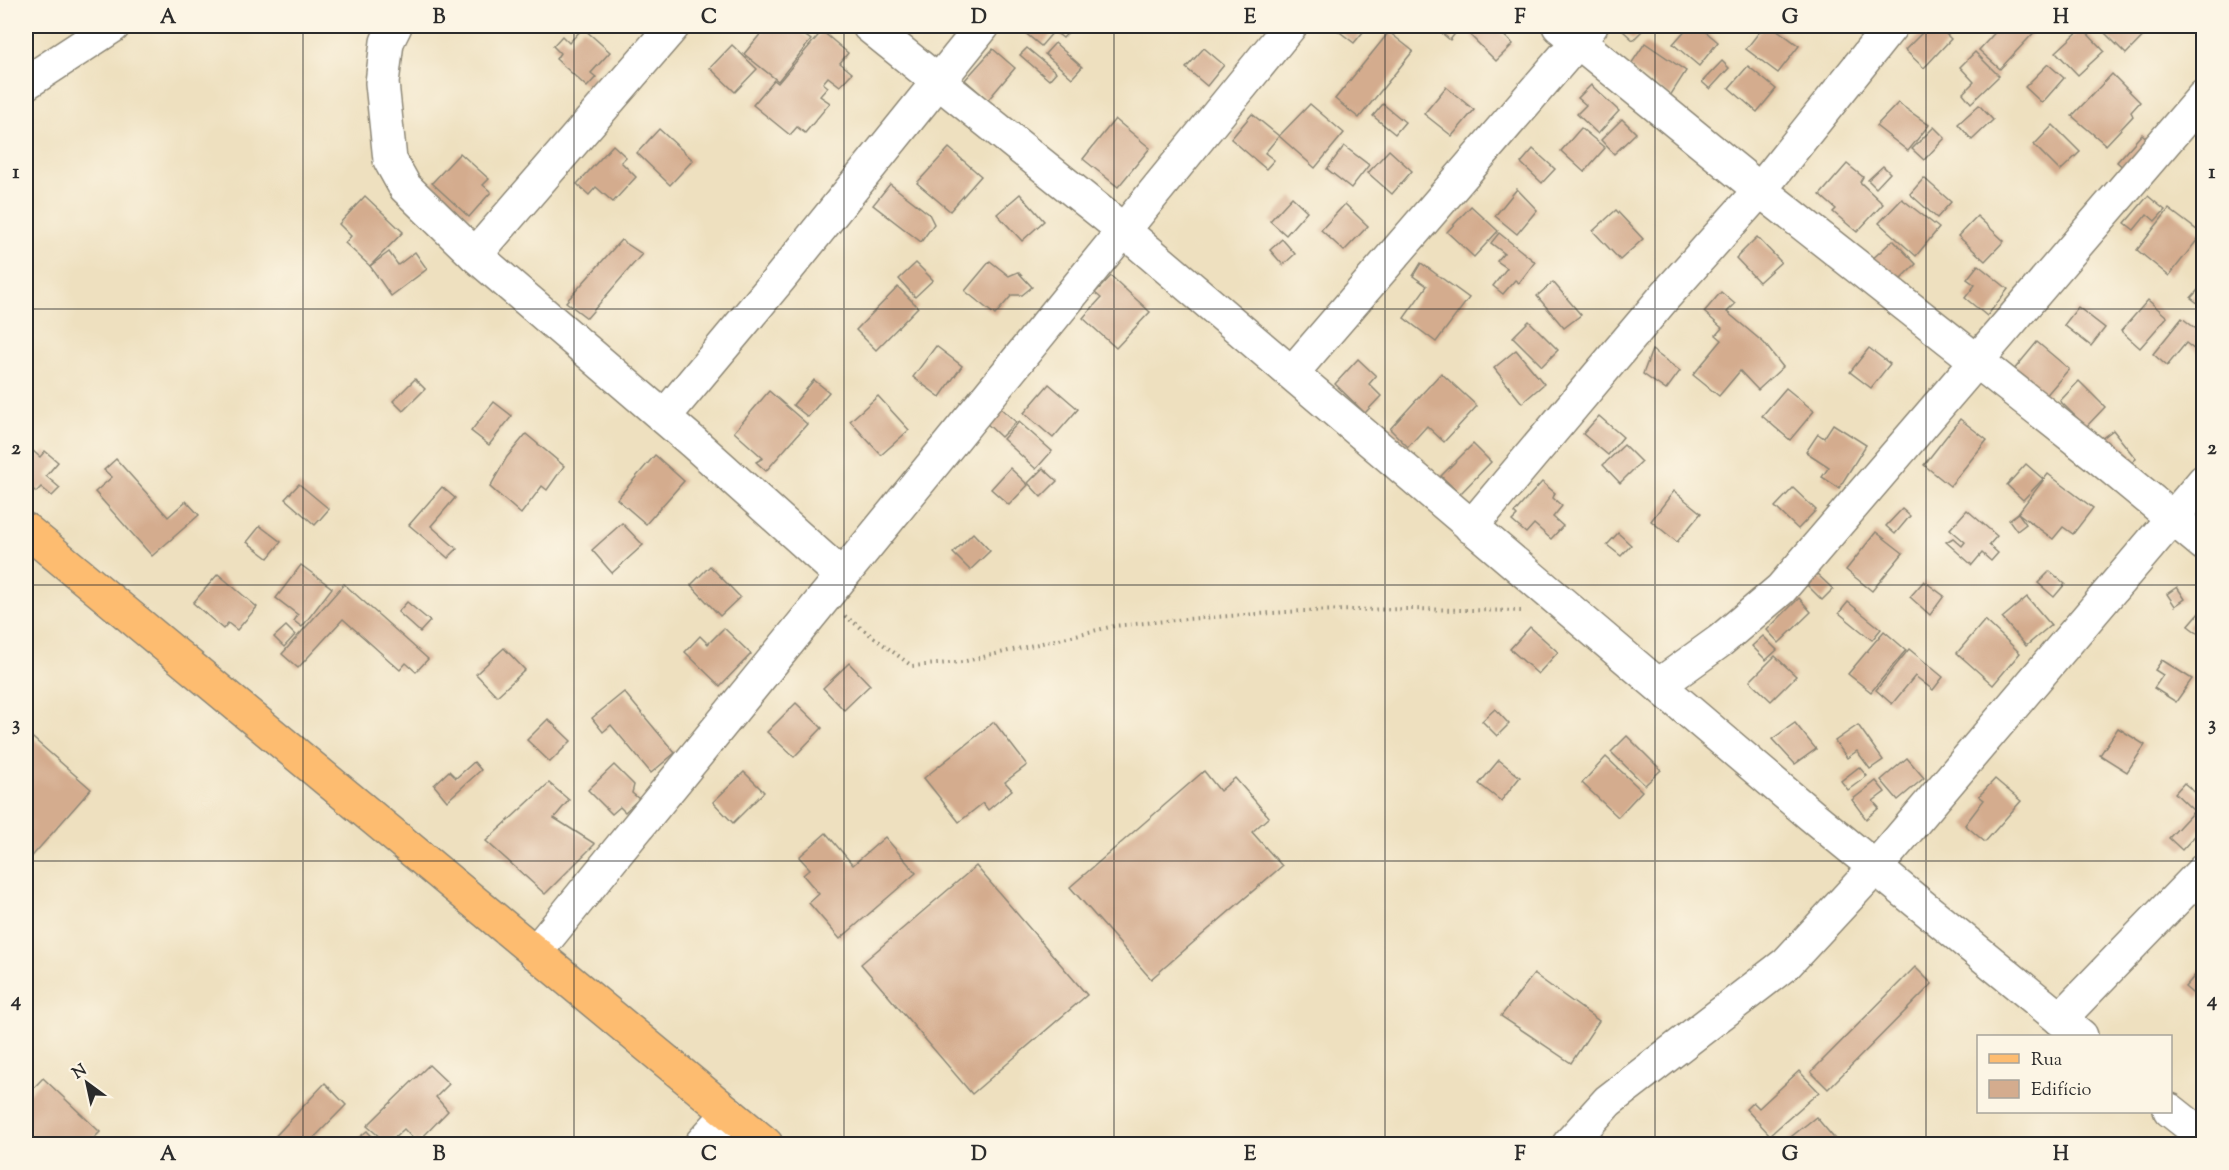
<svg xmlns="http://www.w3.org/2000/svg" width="2229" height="1170" font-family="'Sorts Mill Goudy',serif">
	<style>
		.building { fill: #d4ac8e }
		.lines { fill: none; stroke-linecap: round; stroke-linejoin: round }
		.minor-casing { stroke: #8c8675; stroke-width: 36 }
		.major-casing { stroke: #8c8675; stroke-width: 36 }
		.path { stroke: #8c8675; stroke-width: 4; stroke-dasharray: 1.5 4.5; stroke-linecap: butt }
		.minor { stroke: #fff; stroke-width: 33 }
		.major { stroke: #fdbc70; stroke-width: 33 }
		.grid { fill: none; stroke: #2b2b2b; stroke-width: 1.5; stroke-opacity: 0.55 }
		.neatline { fill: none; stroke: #2b2b2b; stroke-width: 2 }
		.grid-label { font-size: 20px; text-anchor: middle; font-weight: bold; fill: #2b2b2b }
	</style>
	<rect width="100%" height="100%" fill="#fcf5e5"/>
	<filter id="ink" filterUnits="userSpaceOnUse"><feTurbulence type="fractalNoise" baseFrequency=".0167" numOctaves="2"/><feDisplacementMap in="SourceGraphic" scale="12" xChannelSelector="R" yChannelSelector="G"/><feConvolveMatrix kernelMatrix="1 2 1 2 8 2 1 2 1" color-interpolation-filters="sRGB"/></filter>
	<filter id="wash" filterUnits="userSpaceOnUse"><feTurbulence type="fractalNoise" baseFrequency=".008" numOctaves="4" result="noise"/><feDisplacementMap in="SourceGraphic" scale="24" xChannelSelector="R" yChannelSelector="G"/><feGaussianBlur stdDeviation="1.35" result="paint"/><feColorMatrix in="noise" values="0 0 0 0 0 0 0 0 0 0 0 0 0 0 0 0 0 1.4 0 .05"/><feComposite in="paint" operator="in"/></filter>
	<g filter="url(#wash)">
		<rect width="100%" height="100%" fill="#eee0bf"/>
		<g id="blocks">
			<g class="building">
				<polygon points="767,26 792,26 811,40 778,81 744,54"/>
				<polygon points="1017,26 1074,26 1063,38 1054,31 1041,46"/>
				<polygon points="1332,26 1368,26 1354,43"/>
				<polygon points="1441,26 1472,26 1467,31 1461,26 1450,40 1438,30"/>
				<polygon points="1482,26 1494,26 1513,44 1496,61 1471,36"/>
				<polygon points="1628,26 1647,26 1633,40 1623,31"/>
				<polygon points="1689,26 1699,26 1718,42 1699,66 1673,44"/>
				<polygon points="1764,26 1772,26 1799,46 1778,73 1746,49"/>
				<polygon points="1929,26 1938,26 1951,39 1924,68 1905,50"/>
				<polygon points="2001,26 2040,26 2000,69 1979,50"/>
				<polygon points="2098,26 2153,26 2126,54"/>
				<polygon points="583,28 610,52 591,73 596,77 587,87 556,59 560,53 553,46 562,36 569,43"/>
				<polygon points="2082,28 2104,51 2078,75 2056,52"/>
				<polygon points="822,31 848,53 840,63 852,73 840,86 828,77 823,83 828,87 820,96 830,103 805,133 797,127 790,135 753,105 774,80 778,83"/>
				<polygon points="1389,32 1413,51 1359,118 1335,99"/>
				<polygon points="1055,43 1082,67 1072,78 1045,54"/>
				<polygon points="1645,43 1686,71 1670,96 1629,67"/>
				<polygon points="732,45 757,69 735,92 710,68"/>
				<polygon points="1027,48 1056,72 1049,80 1020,55"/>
				<polygon points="1204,48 1224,65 1207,86 1186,68"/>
				<polygon points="993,49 1015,68 988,100 965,80"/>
				<polygon points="1975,52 1999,76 1971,103 1963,93 1974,82 1960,67"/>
				<polygon points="1722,61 1729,68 1710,89 1702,82"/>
				<polygon points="2048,64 2064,78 2042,103 2025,87"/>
				<polygon points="1748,66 1776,89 1757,112 1729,88"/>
				<polygon points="2112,74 2140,102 2131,112 2133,116 2106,145 2072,116"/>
				<polygon points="1591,85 1619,111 1598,134 1577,114 1586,105 1578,98"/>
				<polygon points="1446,87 1474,110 1452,136 1424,114"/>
				<polygon points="1898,103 1929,125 1908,151 1876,126"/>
				<polygon points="1310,104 1344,133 1315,168 1279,136 1265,153 1274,160 1266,169 1231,139 1252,114 1279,136"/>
				<polygon points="1383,104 1405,122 1395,134 1373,116"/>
				<polygon points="1979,105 1993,120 1972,140 1958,124"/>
				<polygon points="1115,119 1150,148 1118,187 1083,159"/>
				<polygon points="1622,119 1636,133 1614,154 1601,140"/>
				<polygon points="2053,125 2080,152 2060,171 2034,145"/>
				<polygon points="1934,127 1945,138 1924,160 1912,149"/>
				<polygon points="1581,128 1605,148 1584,172 1561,151"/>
				<polygon points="659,129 693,160 670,185 637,153"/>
				<polygon points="2142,134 2151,142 2126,170 2117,162"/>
				<polygon points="613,145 626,157 621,162 636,177 613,202 596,187 589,195 577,184"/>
				<polygon points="1344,146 1369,165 1351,188 1327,169"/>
				<polygon points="949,148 981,176 950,211 917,183"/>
				<polygon points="1533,149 1555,169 1542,183 1521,163"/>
				<polygon points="1389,150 1412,171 1392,194 1368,173"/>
				<polygon points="460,153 489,179 483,185 491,192 469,217 432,183"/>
				<polygon points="1847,164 1863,177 1860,182 1883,204 1857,232 1833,212 1836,209 1820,195"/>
				<polygon points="1883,166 1890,173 1876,188 1868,180"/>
				<polygon points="1924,178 1951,202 1937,218 1910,194"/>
				<polygon points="890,184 929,214 934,224 921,242 873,205"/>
				<polygon points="1517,189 1537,210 1517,234 1495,216"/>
				<polygon points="1020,194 1044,221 1022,241 997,214"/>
				<polygon points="365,196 403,232 370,266 345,243 351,236 339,224"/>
				<polygon points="2148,196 2165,210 2155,221 2147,214 2134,230 2125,223"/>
				<polygon points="1292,197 1307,211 1286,235 1270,221"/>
				<polygon points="1902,199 1939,228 1916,256 1879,223"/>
				<polygon points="1345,204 1368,226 1344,251 1321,230"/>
				<polygon points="1471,206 1498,231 1474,257 1447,232"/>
				<polygon points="2169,209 2202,234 2169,276 2137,250"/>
				<polygon points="1616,210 1643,239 1620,260 1593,231"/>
				<polygon points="1977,216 2004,241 1985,261 1958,236"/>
				<polygon points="1499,233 1535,262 1519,283 1515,280 1503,294 1493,286 1507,268 1497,261 1504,253 1491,243"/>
				<polygon points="1757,237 1781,262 1759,282 1736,258"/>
				<polygon points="1282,239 1295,254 1283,265 1270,250"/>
				<polygon points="621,240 642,254 587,318 566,302"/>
				<polygon points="1893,240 1916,264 1892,288 1868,263"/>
				<polygon points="389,252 398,265 415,252 427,269 391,296 370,266"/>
				<polygon points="990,261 1009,276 1018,272 1032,287 1022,295 1012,295 995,315 965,291"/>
				<polygon points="916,263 933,280 915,297 899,279"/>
				<polygon points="1421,263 1469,298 1436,342 1404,318 1427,286 1413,276"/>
				<polygon points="1978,265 2008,289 1987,316 1965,298 1975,285 1967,279"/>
				<polygon points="1111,276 1150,312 1116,348 1083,318 1101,298 1095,293"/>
				<polygon points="1553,282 1581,315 1564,328 1537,296"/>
				<polygon points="2204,283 2204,308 2191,298"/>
				<polygon points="898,287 918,307 876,350 856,330"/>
				<polygon points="1721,292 1735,304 1727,312 1764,343 1783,367 1758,390 1740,371 1719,396 1693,375 1722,340 1716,335 1722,328 1704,312"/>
				<polygon points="2148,300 2167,317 2140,348 2121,331"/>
				<polygon points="2078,307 2105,328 2091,346 2064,325"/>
				<polygon points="2182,318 2204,335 2204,357 2186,343 2167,366 2153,354"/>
				<polygon points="1529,321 1558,350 1542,366 1513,337"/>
				<polygon points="2037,342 2069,369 2044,398 2013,371"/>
				<polygon points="936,346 962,366 940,397 913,377"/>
				<polygon points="1869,348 1890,364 1871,388 1850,372"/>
				<polygon points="1516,350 1544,384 1522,403 1494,368"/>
				<polygon points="1652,350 1680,371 1666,390 1643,374"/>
				<polygon points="1358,359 1376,376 1369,384 1381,396 1365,413 1335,384"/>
				<polygon points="1441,373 1477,406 1444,442 1427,426 1408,447 1390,429"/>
				<polygon points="415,379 425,389 403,411 393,401"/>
				<polygon points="814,380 829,392 808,417 793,405"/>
				<polygon points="2079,381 2105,407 2086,427 2060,401"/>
				<polygon points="1049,384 1078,409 1053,438 1024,413"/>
				<polygon points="1786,388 1814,411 1790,440 1762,416"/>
				<polygon points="769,391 807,424 766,471 756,462 763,458 734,432"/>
				<polygon points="878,396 909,430 881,455 850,421"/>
				<polygon points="494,402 512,416 489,445 471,431"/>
				<polygon points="997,405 1016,422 1001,437 983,420"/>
				<polygon points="1599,416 1623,437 1608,455 1583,434"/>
				<polygon points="1960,419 1987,440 1950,486 1924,465"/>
				<polygon points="1019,422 1052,451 1036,469 1003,439"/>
				<polygon points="1833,424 1866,445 1839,488 1822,477 1829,467 1806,452 1818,434 1824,438"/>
				<polygon points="2113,430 2136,459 2123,470 2100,440"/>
				<polygon points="526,434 564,466 547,490 542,486 521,514 490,487 507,457"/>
				<polygon points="1473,444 1491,462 1460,494 1441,476"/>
				<polygon points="26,445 40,457 45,451 58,462 46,476 60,488 52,496 41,487 36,492 26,483"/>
				<polygon points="1624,445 1641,462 1620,483 1603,465"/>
				<polygon points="655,455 684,481 646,524 617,499"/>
				<polygon points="116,459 168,517 186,501 199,515 152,556 95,492 112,477 104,470"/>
				<polygon points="2026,464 2043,479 2023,500 2007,485"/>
				<polygon points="1010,468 1028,485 1009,505 991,489"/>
				<polygon points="1043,468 1057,481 1041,497 1028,483"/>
				<polygon points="2048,474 2093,508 2073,534 2063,527 2053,539 2018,513 2026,524 2017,531 2009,520 2018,513"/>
				<polygon points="1542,482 1555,493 1553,498 1562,506 1553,517 1563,526 1551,539 1534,524 1526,533 1512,521 1517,516 1514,513"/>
				<polygon points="299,484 329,509 315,525 285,499"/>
				<polygon points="442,487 455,498 431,526 457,549 448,558 409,525"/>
				<polygon points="1793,488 1816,510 1798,529 1775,507"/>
				<polygon points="1674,491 1701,513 1677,542 1651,521"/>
				<polygon points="1902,509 1910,516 1895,534 1886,526"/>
				<polygon points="1967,510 1997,536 1989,545 1998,553 1991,561 1982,553 1972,565 1946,542 1953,538 1962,546 1965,542 1950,529"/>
				<polygon points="622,523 643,545 612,573 592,550"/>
				<polygon points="260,526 281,542 268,558 247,542"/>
				<polygon points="1876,532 1903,553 1872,591 1846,570"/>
				<polygon points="973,533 990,551 970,570 953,553"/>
				<polygon points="1618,533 1631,545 1621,556 1607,545"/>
				<polygon points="301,565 332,588 302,627 294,621 298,615 276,598"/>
				<polygon points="710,566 740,597 720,616 691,585"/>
				<polygon points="2050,571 2065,584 2054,597 2038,583"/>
				<polygon points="218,574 257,607 237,630 228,623 223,629 193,603"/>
				<polygon points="1817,574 1833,589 1822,600 1807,585"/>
				<polygon points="1924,581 1944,596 1930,615 1910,597"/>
				<polygon points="344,584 428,659 416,672 406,663 400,670 343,619 298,668 282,654"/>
				<polygon points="2177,587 2185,599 2175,606 2167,594"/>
				<polygon points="2027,597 2051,625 2026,646 2002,618"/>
				<polygon points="1799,598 1811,612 1779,643 1767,630"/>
				<polygon points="407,602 430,621 420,632 398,612"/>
				<polygon points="1848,602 1881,629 1872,640 1839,613"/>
				<polygon points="2199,613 2204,617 2204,638 2188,626"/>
				<polygon points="1985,620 2020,653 1993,685 1957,653"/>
				<polygon points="286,626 295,635 284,647 274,637"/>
				<polygon points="1530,627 1558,652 1538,674 1510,649"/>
				<polygon points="724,628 751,654 720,686 685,652 700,636 708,644"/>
				<polygon points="1884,631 1906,650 1871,692 1848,674"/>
				<polygon points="1763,636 1777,650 1766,660 1752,646"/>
				<polygon points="504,648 525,670 497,696 476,674"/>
				<polygon points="1909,649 1943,677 1933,690 1915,676 1892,704 1876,690"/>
				<polygon points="1775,656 1796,676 1771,701 1750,681"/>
				<polygon points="2162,660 2192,679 2176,702 2154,688 2163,675 2155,670"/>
				<polygon points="849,663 870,685 844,710 823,688"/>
				<polygon points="624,692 675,753 651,773 611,725 603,732 592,718"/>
				<polygon points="796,703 822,728 794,757 767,732"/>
				<polygon points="1495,709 1509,724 1497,736 1482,721"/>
				<polygon points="548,719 571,741 550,762 527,740"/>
				<polygon points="994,722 1027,765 1005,782 1012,790 988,810 983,803 959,822 924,778"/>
				<polygon points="1795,723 1816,749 1795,764 1772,739"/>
				<polygon points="1858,725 1883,760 1870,769 1857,751 1847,758 1835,741"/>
				<polygon points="2118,728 2145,745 2127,772 2100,755"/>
				<polygon points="26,732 91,789 27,862 26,861"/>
				<polygon points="1627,736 1661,770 1645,785 1611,752"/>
				<polygon points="1606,757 1642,791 1618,817 1582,783"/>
				<polygon points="1907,758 1924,778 1898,800 1881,780"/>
				<polygon points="1499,760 1520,777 1501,801 1479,784"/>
				<polygon points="474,762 481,770 447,801 434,785 449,771 456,778"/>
				<polygon points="614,765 634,785 632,793 639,799 625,812 620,807 612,814 588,790"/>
				<polygon points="1859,767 1867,776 1848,790 1841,781"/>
				<polygon points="1204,771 1220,791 1235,778 1269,817 1252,832 1282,866 1151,979 1070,887"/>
				<polygon points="744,772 764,792 733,823 713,802"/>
				<polygon points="1995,779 2021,801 1985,842 1965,825 1984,800 1979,796"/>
				<polygon points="1876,781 1885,792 1873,801 1879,808 1866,819 1852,800"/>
				<polygon points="549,783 569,800 554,818 595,844 545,894 486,841"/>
				<polygon points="2184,783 2204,800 2204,826 2182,850 2169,838 2194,811 2175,793"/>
				<polygon points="826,833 853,865 885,837 916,873 840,939 809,903 819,894 803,875 810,869 799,857"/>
				<polygon points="976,866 1087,995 972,1094 861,964"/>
				<polygon points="2204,965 2204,991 2198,998 2185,987"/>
				<polygon points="1915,967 1932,984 1828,1089 1811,1072"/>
				<polygon points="1534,974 1599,1021 1571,1063 1501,1016"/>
				<polygon points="429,1065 449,1084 436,1097 448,1111 417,1143 404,1129 388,1144 367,1126"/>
				<polygon points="1799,1071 1819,1092 1770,1135 1746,1109 1753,1102 1759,1108"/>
				<polygon points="43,1078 100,1132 88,1144 26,1144 26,1136 30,1131 26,1126 26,1096"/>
				<polygon points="325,1083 346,1105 308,1144 275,1144 271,1141"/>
				<polygon points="1816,1117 1839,1144 1782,1144"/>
				<polygon points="367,1131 379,1144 362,1144 357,1139"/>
			</g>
		</g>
	</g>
	<g filter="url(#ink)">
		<use href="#blocks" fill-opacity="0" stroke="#8c8675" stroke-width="1.5"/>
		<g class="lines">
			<defs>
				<g id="minor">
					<polyline points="395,26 387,42 382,83 390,160 405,187 475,255 694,443 842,576"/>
					<polyline points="869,26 1123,230 1811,815 2081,1036"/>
					<polyline points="1559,26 1760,190 2095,454 2204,544"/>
					<polyline points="26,83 113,26"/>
					<polyline points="475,255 673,26"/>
					<polyline points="1292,373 1591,26"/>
					<polyline points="664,417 780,278 983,26"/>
					<polyline points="1471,527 1666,295 1760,190 1891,26"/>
					<polyline points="1659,685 1720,641 1781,589 2204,96"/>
					<polyline points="535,953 1290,26"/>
					<polyline points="2060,1019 2204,870"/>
					<polyline points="2170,1110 2204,1137"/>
					<polyline points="701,1144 729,1113"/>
					<polyline points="1569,1144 1608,1101 1787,963 1875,868 2204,481"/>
				</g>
				<polyline id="major" points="26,530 766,1144"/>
			</defs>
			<use href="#minor" class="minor-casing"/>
			<use href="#major" class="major-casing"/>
			<polyline class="path" points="845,616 912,666 962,662 1114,626 1186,619 1301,611 1409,609 1524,611"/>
			<use href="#minor" class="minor"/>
			<use href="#major" class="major"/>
		</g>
	</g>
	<path class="grid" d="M303,26v1118M574,26v1118M844,26v1118M1114,26v1118M1385,26v1118M1655,26v1118M1926,26v1118M26,309h2178M26,585h2178M26,861h2178"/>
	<rect width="2229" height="1170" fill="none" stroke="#fcf5e5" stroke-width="66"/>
	<rect x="1977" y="1035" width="195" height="78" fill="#fcf5e5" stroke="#a8a49b" stroke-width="1.5"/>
	<rect x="1989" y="1054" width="30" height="9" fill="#fdbc70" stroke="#a8a49b" stroke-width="1.5"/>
	<text x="2031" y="1065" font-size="18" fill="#2b2b2b">Rua</text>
	<rect x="1989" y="1080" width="30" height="18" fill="#d4ac8e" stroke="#a8a49b" stroke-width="1.5"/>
	<text x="2031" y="1095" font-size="18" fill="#2b2b2b">Edifício</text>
	<g transform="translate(87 1083) rotate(327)" stroke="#fcf5e5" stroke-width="4.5" paint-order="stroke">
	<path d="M0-4.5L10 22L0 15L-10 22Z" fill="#2b2b2b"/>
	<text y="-9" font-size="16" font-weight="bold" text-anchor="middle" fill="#2b2b2b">N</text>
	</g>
	<rect x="33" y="33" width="2163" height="1104" class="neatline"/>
	<g class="grid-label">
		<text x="168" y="23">A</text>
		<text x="439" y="23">B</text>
		<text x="709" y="23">C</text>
		<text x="979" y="23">D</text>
		<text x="1250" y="23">E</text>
		<text x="1520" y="23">F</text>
		<text x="1790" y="23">G</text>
		<text x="2061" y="23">H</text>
		<text x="16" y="178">1</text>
		<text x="2212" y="178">1</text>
		<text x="16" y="454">2</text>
		<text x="2212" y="454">2</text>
		<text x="16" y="730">3</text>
		<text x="2212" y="730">3</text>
		<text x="16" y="1006">4</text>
		<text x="2212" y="1006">4</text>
		<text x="168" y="1160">A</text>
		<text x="439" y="1160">B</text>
		<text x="709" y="1160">C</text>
		<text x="979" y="1160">D</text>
		<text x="1250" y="1160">E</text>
		<text x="1520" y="1160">F</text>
		<text x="1790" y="1160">G</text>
		<text x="2061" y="1160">H</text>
	</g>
</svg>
